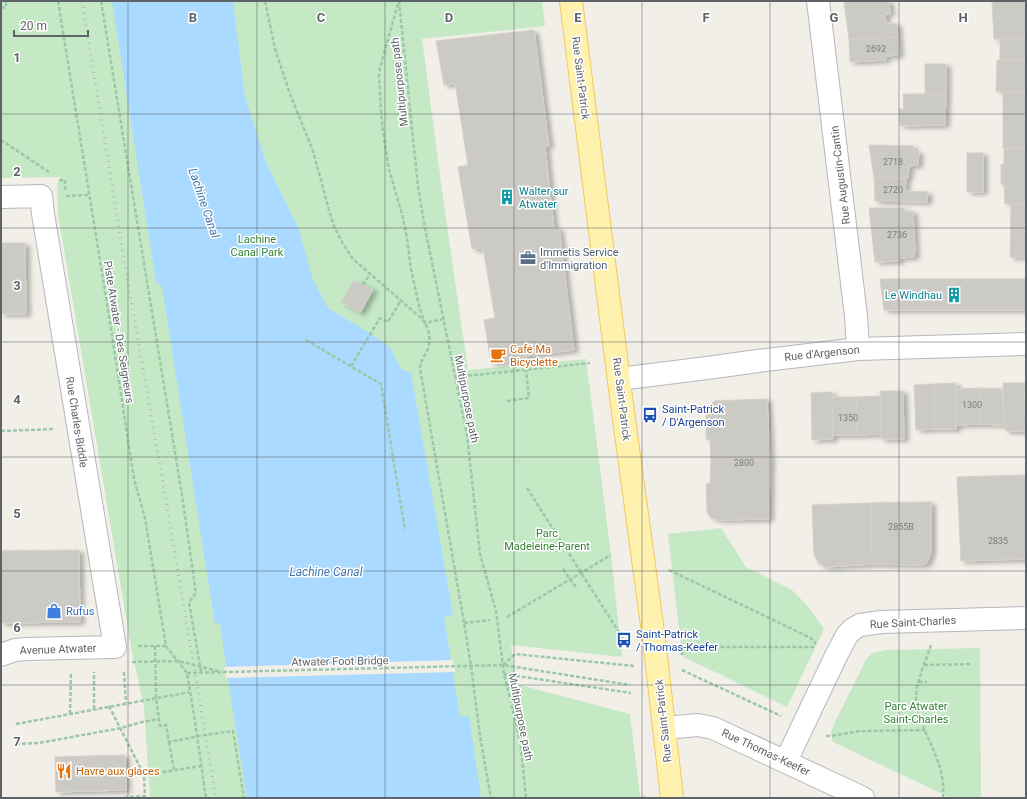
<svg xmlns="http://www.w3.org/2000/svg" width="1027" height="799" font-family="Roboto,sans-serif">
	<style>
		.green { fill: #c5e8c5 }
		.water { fill: #aadaff }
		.pier { fill: #f1efe8 }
		.building { fill: #cccac5; stroke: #d6d1c6; filter: url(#shadow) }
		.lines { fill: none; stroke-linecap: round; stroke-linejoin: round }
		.minor-casing { stroke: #b5b8bc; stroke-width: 24 }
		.major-casing { stroke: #f2c960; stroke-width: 24 }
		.path { stroke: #9cc7a9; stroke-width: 2.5; stroke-dasharray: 4 2; stroke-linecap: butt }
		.minor { stroke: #fff; stroke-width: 22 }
		.major { stroke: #fff2af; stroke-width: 22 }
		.rail { stroke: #b6b7b8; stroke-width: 3; stroke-dasharray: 1 5; stroke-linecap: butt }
		.grid { fill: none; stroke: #5f6368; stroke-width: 1; stroke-opacity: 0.55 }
		.labels { text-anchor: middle; stroke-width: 3; stroke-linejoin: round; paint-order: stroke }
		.number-label { font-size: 9px; fill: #7a7d7f }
		.street-label { font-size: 11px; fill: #5f6368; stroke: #fff }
		.culture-label { font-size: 11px; fill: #0d838f; stroke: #fff; text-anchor: start }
		.park-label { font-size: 11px; fill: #348238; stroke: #fff }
		.service-label { font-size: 11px; fill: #4e5e75; stroke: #fff; text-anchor: start }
		.food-label { font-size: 11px; fill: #c56008; stroke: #fff; text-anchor: start }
		.transit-label { font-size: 11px; fill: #164399; stroke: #fff; text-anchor: start }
		.shop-label { font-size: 11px; fill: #366cbe; stroke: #fff; text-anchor: start }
		.water-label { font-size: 12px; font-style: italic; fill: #4174aa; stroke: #fff }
		.grid-label { font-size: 13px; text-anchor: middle; font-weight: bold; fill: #5f6368; stroke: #fff; stroke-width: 3; stroke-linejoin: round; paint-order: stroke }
	</style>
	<defs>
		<filter id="shadow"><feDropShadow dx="4.5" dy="2.5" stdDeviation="2" flood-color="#0004"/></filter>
	</defs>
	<rect width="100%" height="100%" fill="#f1efe8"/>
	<g class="green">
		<polygon points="1,1 542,1 545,26 422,39 444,205 468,370 586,359 611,555 622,657 511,645 516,684 630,714 640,796 646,795 647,798 150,798 144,707 131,647 58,214 57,184 61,177 1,178"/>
		<polygon points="721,528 746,567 792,590 806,604 824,629 787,707 684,657 682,653 668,534"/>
		<path d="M980,648l1,150h-30l-118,-56c-3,-7 -2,-11 1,-18l32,-64c6,-8 10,-8 20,-10z"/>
	</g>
	<polygon class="water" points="112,1 233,1 245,97 266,162 299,230 313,280 328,308 371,334 390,347 401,369 411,373 453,615 444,617 460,717 469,716 481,798 247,798 228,680 220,623 215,624 162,287 156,282"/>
	<polygon class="pier" points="453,660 455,672 226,678 224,667"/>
	<g class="building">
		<polygon points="844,1 889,1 890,14 885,14 886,23 897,24 898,37 849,40"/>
		<polygon points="992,1 1026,1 1026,39 994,39"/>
		<polygon points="534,30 549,146 545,146 554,229 559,228 574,350 526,356 527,360 491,363 484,320 495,318 483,248 472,249 458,167 468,165 455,83 444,85 436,41"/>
		<polygon points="898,37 899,55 886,56 886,60 850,62 849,40"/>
		<rect x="1000" y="39" width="26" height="21"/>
		<polygon points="997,60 1026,60 1026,92 996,91"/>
		<rect x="925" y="64" width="21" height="30"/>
		<rect x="1003" y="92" width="23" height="56"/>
		<polygon points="903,94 946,94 945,125 900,126 899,109 904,109"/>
		<polygon points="869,145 913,146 913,151 919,152 918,165 909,166 908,178 874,177"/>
		<polygon points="1026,148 1026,204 1005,204 1004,185 1001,184 1001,164 1004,164 1004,149"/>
		<rect x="967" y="153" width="16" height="39"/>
		<polygon points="874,177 906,179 905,191 928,192 927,202 875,201"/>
		<polygon points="1026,204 1026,257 1010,257 1011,205"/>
		<polygon points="869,208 904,208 904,212 913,211 915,252 914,257 900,258 899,261 875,262"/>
		<polygon points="1,243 25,243 26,314 1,314"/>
		<polygon points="880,279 1026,279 1026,310 884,310"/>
		<polygon points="354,280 373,290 360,313 341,302"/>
		<polygon points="956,383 956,429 934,429 934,384"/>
		<polygon points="1003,383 1024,383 1026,431 1006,431 1004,425"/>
		<polygon points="1024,383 1026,383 1026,431"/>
		<polygon points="934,384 934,429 916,430 914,385"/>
		<polygon points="980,388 980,424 956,425 956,389"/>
		<polygon points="980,388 1002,389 1004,425 980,424"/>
		<polygon points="880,391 903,391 904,439 881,439"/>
		<polygon points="832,392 833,439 812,440 811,393"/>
		<polygon points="880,396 881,434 857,435 856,397"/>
		<polygon points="832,397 856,397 857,435 833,435"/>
		<polygon points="767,399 770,461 711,462 710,440 706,439 706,412 708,408 714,401"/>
		<polygon points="770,461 769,519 720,520 711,518 707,512 706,484 710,483 711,462"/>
		<polygon points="1026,475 1026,559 961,561 957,477"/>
		<polygon points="931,502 931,552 927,563 921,565 872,564 871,503"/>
		<polygon points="871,503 872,564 827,567 819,564 814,555 812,505"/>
		<polygon points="79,550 80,622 1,623 1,551"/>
		<polygon points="125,755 126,790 56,792 55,757"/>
	</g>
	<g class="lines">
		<defs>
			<g id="minor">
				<polyline points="818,1 856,316 858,349"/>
				<polyline points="1,197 41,196 43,214 115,647 26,649 15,650 1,655"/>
				<polyline points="619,379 707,368 758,361 858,349 1026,344"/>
				<polyline points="664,728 698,725 713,728 863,798"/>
				<polyline points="786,761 836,656 847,635 853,629 860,625 881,622 1026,618"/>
			</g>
			<polyline id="major" points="571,1 621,397 655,647 672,798"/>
		</defs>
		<use href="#minor" class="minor-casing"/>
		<use href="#major" class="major-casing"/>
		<g class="path">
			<polyline points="58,1 109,316 134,479 145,518 166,646 187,673 194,715 206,798"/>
			<polyline points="101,1 182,495 196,593 189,602 201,672"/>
			<path d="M265,1l10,48 15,45 23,57 16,59 5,16 9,18 10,15 68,59c9,10 11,24 5,35 -3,5 -5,8 -6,15l44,255 7,43 9,70 11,62"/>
			<polyline points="399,1 418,187 425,228 467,435 480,554 496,611 504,674 516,723 521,748 526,798"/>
			<polyline points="398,4 380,68 379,76 381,112 383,132 389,169 403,218 407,238 411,269 419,306 425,323 444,319"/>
			<polyline points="1,8 6,7 6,1"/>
			<polyline points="1,140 49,172"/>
			<polyline points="59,180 65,180 65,191"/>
			<polyline points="66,196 90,195"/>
			<polyline points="363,285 370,274"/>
			<polyline points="306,340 381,384 405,530"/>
			<polyline points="351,366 380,318 388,322 401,300"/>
			<polyline points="456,377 590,363"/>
			<polyline points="507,401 529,398 526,370"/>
			<polyline points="1,431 55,429"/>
			<polyline points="527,488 624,640"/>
			<polyline points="563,569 577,589"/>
			<polyline points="669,570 811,638 816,644"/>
			<polyline points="507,617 611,555"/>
			<polyline points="464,623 490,620"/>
			<path d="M931,645c-5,16 -15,36 -15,53 0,11 5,22 9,33 10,23 20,40 18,67"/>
			<polyline points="138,646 166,646"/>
			<polyline points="155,646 156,698 160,726 166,725 169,742 205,735 233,731 244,798"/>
			<polyline points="681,655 685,650 705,647 814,647"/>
			<polyline points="132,662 178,661 218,671"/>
			<polyline points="503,665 515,654 634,666"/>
			<polyline points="924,665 972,664"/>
			<polyline points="682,670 781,716"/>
			<polyline points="124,672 126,703"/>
			<polyline points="187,673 503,665 630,685"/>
			<polyline points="504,674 631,693"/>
			<polyline points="919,682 927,682"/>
			<polyline points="109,706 144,775 201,766"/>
			<polyline points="94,709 94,672"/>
			<polyline points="70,714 71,672"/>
			<polyline points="16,724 190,692"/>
			<polyline points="826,736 830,736 860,731 925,730"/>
			<polyline points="169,742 174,770"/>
			<polyline points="16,744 39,743 121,728 142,722 159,719"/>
			<polyline points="118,798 145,796 144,775"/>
		</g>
		<use href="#minor" class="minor"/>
		<use href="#major" class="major"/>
		<polyline class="rail" points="82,1 126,271 168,512 216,798"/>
	</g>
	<path class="grid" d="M128,1v797M257,1v797M385,1v797M514,1v797M642,1v797M770,1v797M899,1v797M1,114h1025M1,228h1025M1,342h1025M1,457h1025M1,571h1025M1,685h1025"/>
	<defs>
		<symbol id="building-bare" viewBox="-9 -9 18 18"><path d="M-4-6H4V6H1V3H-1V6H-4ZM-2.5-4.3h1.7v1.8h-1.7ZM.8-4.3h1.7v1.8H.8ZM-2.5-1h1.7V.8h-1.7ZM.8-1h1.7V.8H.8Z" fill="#0f9aa8" stroke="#fff" stroke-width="2.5" paint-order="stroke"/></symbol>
		<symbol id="office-bare" viewBox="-9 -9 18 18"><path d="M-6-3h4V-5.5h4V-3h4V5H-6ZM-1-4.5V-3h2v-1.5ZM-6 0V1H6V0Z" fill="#5c6f8a" stroke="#fff" stroke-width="2.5" paint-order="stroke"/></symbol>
		<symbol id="cafe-bare" viewBox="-9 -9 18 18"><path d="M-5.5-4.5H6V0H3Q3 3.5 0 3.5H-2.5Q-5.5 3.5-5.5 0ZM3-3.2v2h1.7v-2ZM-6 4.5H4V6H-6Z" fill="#e8710a" stroke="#fff" stroke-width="2.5" paint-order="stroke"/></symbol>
		<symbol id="bus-bare" viewBox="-9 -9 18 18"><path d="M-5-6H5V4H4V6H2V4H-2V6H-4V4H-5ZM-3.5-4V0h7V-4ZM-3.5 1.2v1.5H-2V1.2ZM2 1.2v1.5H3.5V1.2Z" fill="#1a4fb4" stroke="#fff" stroke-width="2.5" paint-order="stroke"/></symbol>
		<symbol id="shop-bare" viewBox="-9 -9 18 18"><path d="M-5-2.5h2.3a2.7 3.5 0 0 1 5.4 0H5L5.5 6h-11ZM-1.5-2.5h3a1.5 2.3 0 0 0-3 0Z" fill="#3f7fe0" stroke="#fff" stroke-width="2.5" paint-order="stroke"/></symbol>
		<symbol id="restaurant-bare" viewBox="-9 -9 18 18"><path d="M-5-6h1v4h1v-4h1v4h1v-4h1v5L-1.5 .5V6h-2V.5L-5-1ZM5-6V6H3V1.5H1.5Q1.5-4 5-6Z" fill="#e8710a" stroke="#fff" stroke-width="2.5" paint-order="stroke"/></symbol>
	</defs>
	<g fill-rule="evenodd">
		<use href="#building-bare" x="496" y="186" width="22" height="22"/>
		<use href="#office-bare" x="517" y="247" width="22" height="22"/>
		<use href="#building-bare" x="943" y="284" width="22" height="22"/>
		<use href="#cafe-bare" x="487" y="344" width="22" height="22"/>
		<use href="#bus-bare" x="639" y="404" width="22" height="22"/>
		<use href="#shop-bare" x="43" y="600" width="22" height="22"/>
		<use href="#bus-bare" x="613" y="629" width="22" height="22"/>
		<use href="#restaurant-bare" x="53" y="760" width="22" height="22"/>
	</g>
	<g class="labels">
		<g class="number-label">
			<text x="876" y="52">2692</text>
			<text x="893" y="165">2718</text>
			<text x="893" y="193">2720</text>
			<text x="897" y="238">2736</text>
			<text x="972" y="408">1300</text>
			<text x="848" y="421">1350</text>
			<text x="744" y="466">2800</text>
			<text x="901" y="530">2855B</text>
			<text x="998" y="544">2835</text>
		</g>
		<g class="street-label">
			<text transform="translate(581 78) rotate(83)" y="4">Rue Saint-Patrick</text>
			<text transform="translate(399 82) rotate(-96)" y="4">Multipurpose path</text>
			<text transform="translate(840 175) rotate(-97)" y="4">Rue Augustin-Cantin</text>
			<text transform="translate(119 332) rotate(81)" y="4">Piste Atwater - Des Seigneurs</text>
			<text transform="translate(822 353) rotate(-6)" y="4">Rue d'Argenson</text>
			<text transform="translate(467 399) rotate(79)" y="4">Multipurpose path</text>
			<text transform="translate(622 399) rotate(83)" y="4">Rue Saint-Patrick</text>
			<text transform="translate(77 422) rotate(81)" y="4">Rue Charles-Biddle</text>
			<text transform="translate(913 622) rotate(-3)" y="4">Rue Saint-Charles</text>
			<text transform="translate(58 649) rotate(-2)" y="4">Avenue Atwater</text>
			<text transform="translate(340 661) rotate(-1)" y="4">Atwater Foot Bridge</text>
			<text transform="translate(521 717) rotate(79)" y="4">Multipurpose path</text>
			<text transform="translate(663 721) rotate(-96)" y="4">Rue Saint-Patrick</text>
			<text transform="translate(766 752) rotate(25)" y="4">Rue Thomas-Keefer</text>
		</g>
		<g class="culture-label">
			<text x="519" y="195">Walter sur<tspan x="519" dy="13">Atwater</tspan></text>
			<text x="942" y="299" text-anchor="end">Le Windhau</text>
		</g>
		<g class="park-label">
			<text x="257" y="243">Lachine<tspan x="257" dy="13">Canal Park</tspan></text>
			<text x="547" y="537">Parc<tspan x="547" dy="13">Madeleine-Parent</tspan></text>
			<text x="916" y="710">Parc Atwater<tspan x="916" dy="13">Saint-Charles</tspan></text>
		</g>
		<g class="service-label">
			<text x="540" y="256">Immetis Service<tspan x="540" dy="13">d'Immigration</tspan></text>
		</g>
		<g class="food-label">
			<text x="510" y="353">Café Ma<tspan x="510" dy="13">Bicyclette</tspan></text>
			<text x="76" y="775">Havre aux glaces</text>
		</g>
		<g class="transit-label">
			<text x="662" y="413">Saint-Patrick<tspan x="662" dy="13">/ D'Argenson</tspan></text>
			<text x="636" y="638">Saint-Patrick<tspan x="636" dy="13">/ Thomas-Keefer</tspan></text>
		</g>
		<g class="shop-label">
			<text x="66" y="615">Rufus</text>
		</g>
		<g class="water-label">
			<text transform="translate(204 203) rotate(71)" y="4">Lachine Canal</text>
			<text x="326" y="576">Lachine Canal</text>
		</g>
	</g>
	<g class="grid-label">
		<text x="193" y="22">B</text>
		<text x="321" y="22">C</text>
		<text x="449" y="22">D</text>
		<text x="578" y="22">E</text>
		<text x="706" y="22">F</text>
		<text x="834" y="22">G</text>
		<text x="963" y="22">H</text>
		<text x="17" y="62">1</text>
		<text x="17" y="176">2</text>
		<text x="17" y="290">3</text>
		<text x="17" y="404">4</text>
		<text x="17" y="518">5</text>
		<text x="17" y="632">6</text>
		<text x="17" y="746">7</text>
	</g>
	<rect width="1027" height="799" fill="none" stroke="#5f6368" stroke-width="4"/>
	<path d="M14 30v6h74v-6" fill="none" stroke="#5f6368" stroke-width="2"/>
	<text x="20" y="30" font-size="12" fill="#5f6368" stroke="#ffffff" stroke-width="3" paint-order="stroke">20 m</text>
</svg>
